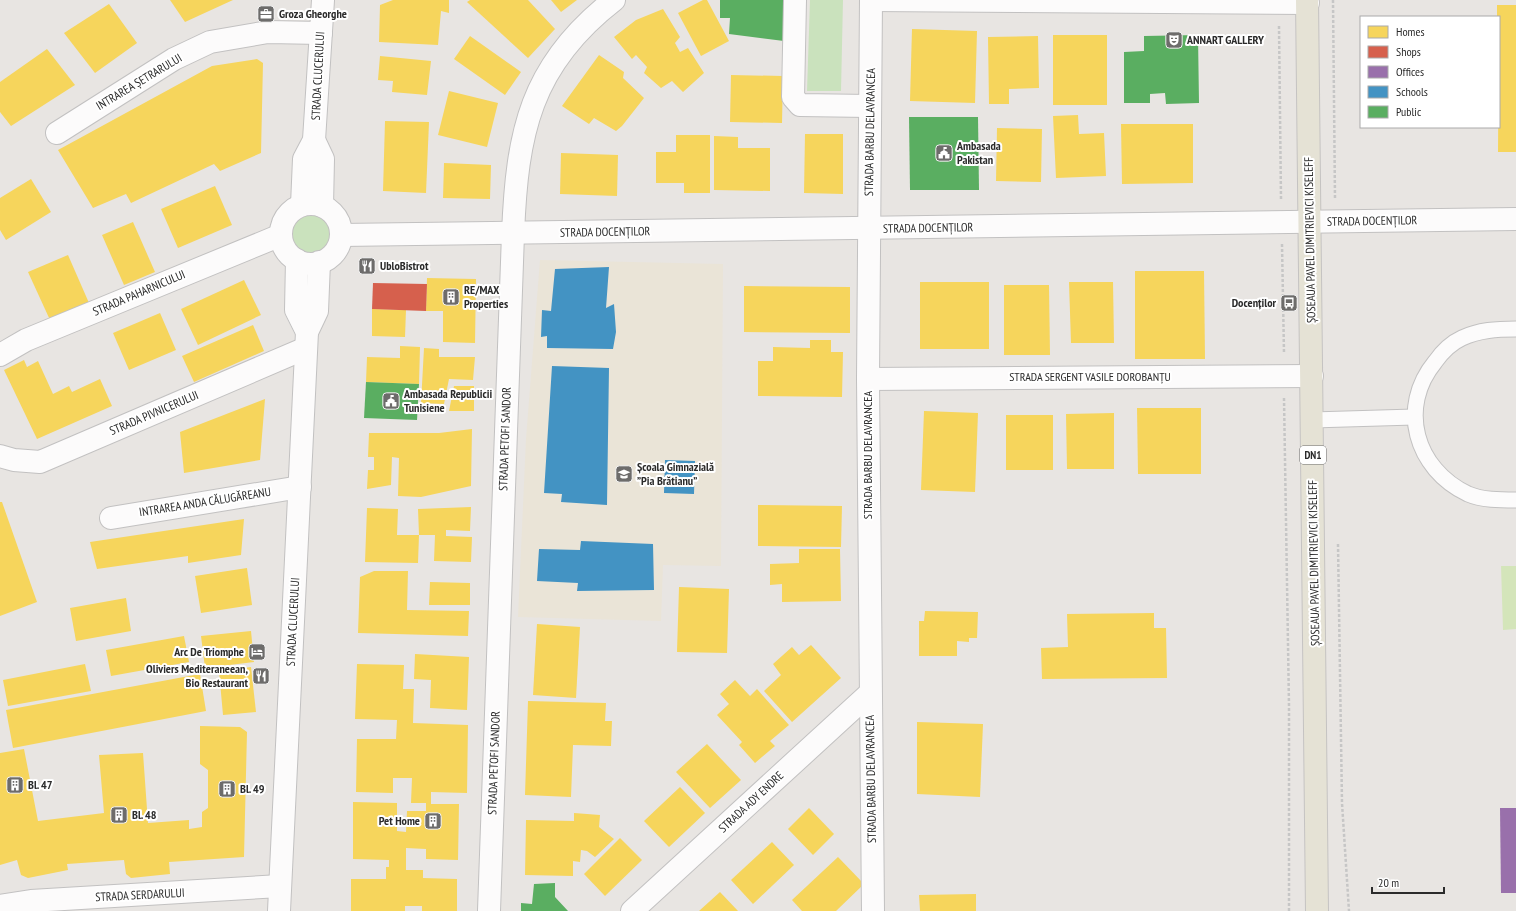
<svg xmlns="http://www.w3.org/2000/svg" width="1516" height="911" font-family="'PT Sans Narrow',sans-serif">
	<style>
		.education { fill: #eae4d7 }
		.green { fill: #cae2bd }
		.pitch { fill: #d4e5ba }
		.homes { fill: #f6d55c }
		.shops { fill: #d6604d }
		.offices { fill: #9970ab }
		.schools { fill: #4393c3 }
		.public { fill: #5aae61 }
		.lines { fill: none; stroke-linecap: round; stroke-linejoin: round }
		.lane-casing { stroke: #c2c1c1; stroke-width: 17 }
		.street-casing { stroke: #c2c1c1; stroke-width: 24 }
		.secondary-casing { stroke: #c2c1c1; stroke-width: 24 }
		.primary-casing { stroke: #c5c3c2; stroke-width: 24 }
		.path { stroke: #c6c6c6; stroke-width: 2.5; stroke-dasharray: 3 2; stroke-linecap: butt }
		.lane { stroke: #fcfbfb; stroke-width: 15 }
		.street { stroke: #fcfbfb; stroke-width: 22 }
		.secondary { stroke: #fcfbfb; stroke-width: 22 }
		.primary { stroke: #e5e2d5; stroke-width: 22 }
		.labels { text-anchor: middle; stroke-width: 4; stroke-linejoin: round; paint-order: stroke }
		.shield { fill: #fff; stroke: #6b6b6b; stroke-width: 1 }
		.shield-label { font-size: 11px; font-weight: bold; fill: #2b2b2b }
		.poi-label { font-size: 12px; font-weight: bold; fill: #2b2b2b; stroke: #fff; text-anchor: start }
		.street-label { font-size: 12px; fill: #2b2b2b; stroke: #fff }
	</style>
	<rect width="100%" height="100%" fill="#e8e5e2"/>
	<polygon class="education" points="540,260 723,264 721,566 663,565 661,621 518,617 526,439"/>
	<g class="green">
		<polygon points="810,0 843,0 841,91 807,91"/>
		<circle cx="311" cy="234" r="19"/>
	</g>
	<polygon class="pitch" points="1501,566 1516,566 1516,629 1503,630"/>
	<g class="homes">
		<polygon points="170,0 233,0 185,22"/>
		<polygon points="393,0 449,0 449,13 441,11 438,45 379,42 380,5"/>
		<polygon points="470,0 528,0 555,29 528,58 467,2"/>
		<polygon points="551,0 577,0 561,12"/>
		<polygon points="703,0 707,0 729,41 701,56 678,13"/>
		<polygon points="109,4 137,43 95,73 64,33"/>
		<polygon points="1497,5 1516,5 1516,152 1498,152 1499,17 1497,17"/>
		<polygon points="663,9 680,37 675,43 680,52 688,48 704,73 683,92 672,81 661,88 644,73 647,67 636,55 632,59 614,37 636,20"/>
		<polygon points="912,29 977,31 975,103 910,101"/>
		<rect x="1053" y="35" width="54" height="70"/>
		<polygon points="470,36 521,72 505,95 454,59"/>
		<polygon points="1038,36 1039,88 1009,89 1009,104 989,104 988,37"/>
		<polygon points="47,49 75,85 11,126 0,112 0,82"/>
		<polygon points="599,55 624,72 623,78 644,98 622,126 616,131 594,118 589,124 562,106"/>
		<polygon points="380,56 431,61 427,95 392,92 393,81 378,80"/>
		<polygon points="257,59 263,63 261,153 220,171 214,164 131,203 126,194 93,208 58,150 212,66"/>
		<polygon points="731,75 783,76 782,123 730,122"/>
		<polygon points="449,91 498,103 487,147 438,135"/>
		<polygon points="1078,115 1079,134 1104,133 1106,176 1056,178 1053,116"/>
		<polygon points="385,121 429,122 426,193 383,191"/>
		<polygon points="1121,124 1193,124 1193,183 1122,184"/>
		<polygon points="997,128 1042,129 1041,182 996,181"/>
		<polygon points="805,134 843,134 843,194 804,193"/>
		<polygon points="676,135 710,135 710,193 684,193 684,183 656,183 656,152 676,152"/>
		<polygon points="714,136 738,137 738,148 770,148 770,191 714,190"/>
		<polygon points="561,153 618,155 617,196 560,194"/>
		<polygon points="444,163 491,165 490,199 443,198"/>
		<polygon points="31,179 51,212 6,240 0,230 0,198"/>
		<polygon points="215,186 232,225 178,248 161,209"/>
		<polygon points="133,222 155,272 124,285 102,235"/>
		<polygon points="68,255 89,303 50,320 28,272"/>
		<polygon points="1135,271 1204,271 1205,359 1135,359"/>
		<polygon points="427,278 476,279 475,343 443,342 443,311 426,311"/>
		<polygon points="244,280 261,315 198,345 181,309"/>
		<rect x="920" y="282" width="69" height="67"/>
		<polygon points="1069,282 1113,282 1114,343 1071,343"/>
		<polygon points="1004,285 1049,285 1050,355 1004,355"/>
		<polygon points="744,286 850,287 850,333 744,332"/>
		<polygon points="372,309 406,310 405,337 372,336"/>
		<polygon points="160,313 176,350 129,370 113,333"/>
		<polygon points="253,325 264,351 194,382 182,356"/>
		<polygon points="810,340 831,340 831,352 843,352 842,397 758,396 758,361 773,361 773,347 810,348"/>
		<polygon points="400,346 420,347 419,384 366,382 367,357 400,358"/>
		<polygon points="424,348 439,349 439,357 475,357 473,380 449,379 444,404 421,403"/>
		<polygon points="24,360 27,367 38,361 53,394 69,386 72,392 100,379 112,406 37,439 4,370"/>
		<polygon points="454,386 474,386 474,411 449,411"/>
		<polygon points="265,399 260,460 184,473 180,432"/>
		<polygon points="1137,408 1201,408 1201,474 1138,474"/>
		<polygon points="924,411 978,413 975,492 921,490"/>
		<polygon points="1114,413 1114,469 1067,469 1066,414"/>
		<rect x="1006" y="415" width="47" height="55"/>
		<polygon points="472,429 471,486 421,497 398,496 399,458 392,457 391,485 367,489 368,470 374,470 374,457 368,457 369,433 439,433"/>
		<polygon points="0,502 2,502 37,602 0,616"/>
		<polygon points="758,505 842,506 841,547 758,546"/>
		<polygon points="471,507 470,531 446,530 446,536 472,537 471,562 434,561 435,535 419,535 418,509"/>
		<polygon points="367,508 398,509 397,535 419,535 418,563 365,562"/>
		<polygon points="244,519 241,555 188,563 188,556 97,569 90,542"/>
		<polygon points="799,549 840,549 841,601 782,602 782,584 770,585 770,564 799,563"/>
		<polygon points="247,568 252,605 201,613 195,576"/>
		<polygon points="374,571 408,571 407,610 469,611 468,636 358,633 360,577"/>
		<polygon points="430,582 470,583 470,605 429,605"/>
		<polygon points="679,587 729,589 727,653 677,652"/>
		<polygon points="126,598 131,631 76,641 70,608"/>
		<polygon points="925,611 978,612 977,638 969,638 969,642 957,641 957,656 919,656 919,621 924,621"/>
		<polygon points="1154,613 1154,628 1166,628 1167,678 1042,679 1041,648 1068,647 1067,614"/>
		<polygon points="537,624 580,627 576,698 533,695"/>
		<polygon points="251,631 254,662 205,668 201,636"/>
		<polygon points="184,636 189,662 111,676 106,650"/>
		<polygon points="811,645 841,678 792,722 764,691 781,675 773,664 792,647 799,655"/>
		<polygon points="415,654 469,657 467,710 430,708 431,680 414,679"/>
		<polygon points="85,664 91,691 8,706 3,680"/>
		<polygon points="357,664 404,665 403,689 414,689 413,723 468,725 467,793 431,792 431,804 459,804 458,860 426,859 426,849 406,848 406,870 423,870 423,878 457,879 457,911 422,911 422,906 405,906 405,911 351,911 351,879 386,879 386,867 389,867 389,860 353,859 353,802 397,803 397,831 406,832 407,811 426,811 426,803 411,803 412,778 393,778 393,793 356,792 357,739 396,739 397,720 355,719"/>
		<polygon points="251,667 256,712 223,715 219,671"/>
		<polygon points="200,674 206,711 13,748 6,710"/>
		<polygon points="735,680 750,696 757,689 789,725 770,741 775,746 755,763 739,745 742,742 717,715 729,704 720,694"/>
		<polygon points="528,701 606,703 605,721 612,721 611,746 573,745 571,797 525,795"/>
		<polygon points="917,722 983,724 980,797 917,794"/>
		<polygon points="200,726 240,727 247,732 244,857 169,862 170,874 131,878 126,874 124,860 67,864 68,870 28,878 21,875 17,860 0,865 0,753 24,749 38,821 104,813 99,755 143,753 148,823 189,820 189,829 202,827 202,812 208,808 208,770 200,764"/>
		<polygon points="707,744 741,780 710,808 676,772"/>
		<polygon points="680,787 705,813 669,847 644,821"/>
		<polygon points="809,808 834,834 813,855 788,829"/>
		<polygon points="574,813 600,815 599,827 614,839 595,857 587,851 581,850 580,862 573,861 573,876 525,875 526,820 574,821"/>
		<polygon points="620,838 642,860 605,896 584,874"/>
		<polygon points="772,842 794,865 753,904 731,880"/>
		<polygon points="838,857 864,884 836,911 802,911 792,900"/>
		<polygon points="720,892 738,911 699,911"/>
		<polygon points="976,894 976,911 920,911 919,895"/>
	</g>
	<polygon class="shops" points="373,283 427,284 426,311 372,309"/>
	<polygon class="offices" points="1500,808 1516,808 1516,893 1501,893"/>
	<g class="schools">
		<polygon points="609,267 606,308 614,304 616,332 613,349 547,348 547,336 541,337 542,310 551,311 555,269"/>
		<polygon points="552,366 609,368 607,505 561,502 562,494 544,493"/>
		<polygon points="665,460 695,461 694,494 664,493"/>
		<polygon points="581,541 653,544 654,590 577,591 578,583 537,581 539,549 580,550"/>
	</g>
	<g class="public">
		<polygon points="720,0 787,0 784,41 729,34 730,18 720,18"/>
		<polygon points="1198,35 1199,103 1166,104 1165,93 1150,94 1150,103 1124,103 1124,52 1144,51 1144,36"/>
		<polygon points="909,117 978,117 979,190 910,190"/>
		<polygon points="366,382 419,384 417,420 364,418"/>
		<polygon points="555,883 555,897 568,911 521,911 521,903 532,904 534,884"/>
	</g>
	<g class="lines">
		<defs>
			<g id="lane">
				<path d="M1516,329c-19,0 -37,1 -54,9 -11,5 -20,14 -27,24 -37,45 -20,107 33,132 14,6 32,6 48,6"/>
				<polyline points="1312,420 1414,417"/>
			</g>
			<g id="street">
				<polyline points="795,0 793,97 800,105 869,106"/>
				<polyline points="871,0 868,379 873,911"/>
				<polyline points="871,0 1308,3"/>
				<polyline points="57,133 174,59 210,42 268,32 321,33"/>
				<polyline points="341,235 1516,219"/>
				<polyline points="0,355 26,340 281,235"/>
				<polyline points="868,379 1312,376"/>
				<polyline points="0,456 14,460 40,462 306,348"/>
				<polyline points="111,518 300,487"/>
				<polyline points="0,906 31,901 280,886"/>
				<path d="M489,911l24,-677c4,-101 17,-169 101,-234"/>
				<polyline points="632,911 870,693"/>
			</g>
			<g id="secondary">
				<polyline points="314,140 323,159 322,206"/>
				<circle cx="311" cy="234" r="30"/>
				<polyline points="302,205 304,159 314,140 323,0"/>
				<polyline points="297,260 296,310 307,332"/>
				<polyline points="279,911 307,332 317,311 319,262"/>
			</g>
			<polyline id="primary" points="1307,0 1317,911"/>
		</defs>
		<use href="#lane" class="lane-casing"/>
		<use href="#street" class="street-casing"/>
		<use href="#secondary" class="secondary-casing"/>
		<use href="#primary" class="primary-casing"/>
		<g class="path">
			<polyline points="1333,0 1335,199"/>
			<polyline points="1279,26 1281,199"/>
			<polyline points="1282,244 1284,353"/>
			<polyline points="1284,398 1289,706 1289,911"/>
			<polyline points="1338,544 1342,803 1349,911"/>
		</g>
		<use href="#lane" class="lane"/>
		<use href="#street" class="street"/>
		<use href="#secondary" class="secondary"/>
		<use href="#primary" class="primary"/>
	</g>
	<defs>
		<symbol id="office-square" viewBox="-11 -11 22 22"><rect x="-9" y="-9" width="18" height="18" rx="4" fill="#6d6c6b" stroke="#fff"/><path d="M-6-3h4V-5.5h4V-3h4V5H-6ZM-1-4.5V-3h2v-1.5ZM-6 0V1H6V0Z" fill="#fff"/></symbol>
		<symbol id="theatre-square" viewBox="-11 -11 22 22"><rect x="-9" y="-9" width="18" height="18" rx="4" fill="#6d6c6b" stroke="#fff"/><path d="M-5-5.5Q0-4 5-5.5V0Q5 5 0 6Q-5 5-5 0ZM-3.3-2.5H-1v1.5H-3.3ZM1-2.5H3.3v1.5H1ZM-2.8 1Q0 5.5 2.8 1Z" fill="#fff"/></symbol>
		<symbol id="civic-square" viewBox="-11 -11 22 22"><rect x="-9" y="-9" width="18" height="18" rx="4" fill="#6d6c6b" stroke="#fff"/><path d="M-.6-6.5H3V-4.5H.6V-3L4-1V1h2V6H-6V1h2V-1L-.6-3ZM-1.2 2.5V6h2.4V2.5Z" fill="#fff"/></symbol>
		<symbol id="restaurant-square" viewBox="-11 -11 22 22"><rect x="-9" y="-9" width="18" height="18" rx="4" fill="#6d6c6b" stroke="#fff"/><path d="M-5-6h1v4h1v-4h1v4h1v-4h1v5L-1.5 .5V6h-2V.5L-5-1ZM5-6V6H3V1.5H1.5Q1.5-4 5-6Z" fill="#fff"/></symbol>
		<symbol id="building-square" viewBox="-11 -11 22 22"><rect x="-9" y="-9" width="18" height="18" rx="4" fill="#6d6c6b" stroke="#fff"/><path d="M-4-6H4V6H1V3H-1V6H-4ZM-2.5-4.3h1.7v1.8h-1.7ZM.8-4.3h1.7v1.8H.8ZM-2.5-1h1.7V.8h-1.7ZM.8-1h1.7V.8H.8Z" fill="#fff"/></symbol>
		<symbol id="bus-square" viewBox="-11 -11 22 22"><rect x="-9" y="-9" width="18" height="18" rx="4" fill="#6d6c6b" stroke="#fff"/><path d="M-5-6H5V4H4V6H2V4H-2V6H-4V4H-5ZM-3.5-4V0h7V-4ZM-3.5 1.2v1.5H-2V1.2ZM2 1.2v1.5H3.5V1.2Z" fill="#fff"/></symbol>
		<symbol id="school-square" viewBox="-11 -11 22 22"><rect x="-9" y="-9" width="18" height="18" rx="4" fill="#6d6c6b" stroke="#fff"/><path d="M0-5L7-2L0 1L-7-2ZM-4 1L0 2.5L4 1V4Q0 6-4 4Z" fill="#fff"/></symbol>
		<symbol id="hotel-square" viewBox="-11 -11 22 22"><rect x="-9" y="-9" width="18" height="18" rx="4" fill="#6d6c6b" stroke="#fff"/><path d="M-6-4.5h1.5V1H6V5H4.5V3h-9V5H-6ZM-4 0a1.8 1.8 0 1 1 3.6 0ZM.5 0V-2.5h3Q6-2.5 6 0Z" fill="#fff"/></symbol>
	</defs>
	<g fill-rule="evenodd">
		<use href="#office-square" x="256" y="4" width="20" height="20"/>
		<use href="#theatre-square" x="1164" y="30" width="20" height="20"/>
		<use href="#civic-square" x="934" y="143" width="20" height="20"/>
		<use href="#restaurant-square" x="357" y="256" width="20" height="20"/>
		<use href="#building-square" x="441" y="287" width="20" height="20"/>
		<use href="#bus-square" x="1279" y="293" width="20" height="20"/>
		<use href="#civic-square" x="381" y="391" width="20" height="20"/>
		<use href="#school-square" x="614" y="464" width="20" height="20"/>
		<use href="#hotel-square" x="247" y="642" width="20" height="20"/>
		<use href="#restaurant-square" x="251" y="666" width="20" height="20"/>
		<use href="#building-square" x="5" y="775" width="20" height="20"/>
		<use href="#building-square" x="217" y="779" width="20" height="20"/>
		<use href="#building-square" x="109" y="805" width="20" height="20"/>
		<use href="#building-square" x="423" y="811" width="20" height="20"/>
	</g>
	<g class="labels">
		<rect class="shield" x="1300" y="446" width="26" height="18" rx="3"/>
		<g class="shield-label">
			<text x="1313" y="459">DN1</text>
		</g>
		<g class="poi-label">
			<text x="279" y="18">Groza Gheorghe</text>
			<text x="1187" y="44">ANNART GALLERY</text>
			<text x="957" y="150">Ambasada<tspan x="957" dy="14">Pakistan</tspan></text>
			<text x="380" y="270">UbloBistrot</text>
			<text x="464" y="294">RE/MAX<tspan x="464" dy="14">Properties</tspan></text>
			<text x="1276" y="307" text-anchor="end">Docenților</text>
			<text x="404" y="398">Ambasada Republicii<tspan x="404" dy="14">Tunisiene</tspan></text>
			<text x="637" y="471">Școala Gimnazială<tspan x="637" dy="14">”Pia Brătianu”</tspan></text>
			<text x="244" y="656" text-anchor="end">Arc De Triomphe</text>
			<text x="248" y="673" text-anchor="end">Oliviers Mediteraneean,<tspan x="248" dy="14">Bio Restaurant</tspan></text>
			<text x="28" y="789">Bl. 47</text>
			<text x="240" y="793">Bl. 49</text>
			<text x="132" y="819">Bl. 48</text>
			<text x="420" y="825" text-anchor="end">Pet Home</text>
		</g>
		<g class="street-label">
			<text transform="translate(318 76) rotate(-87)" y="4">STRADA CLUCERULUI</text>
			<text transform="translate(139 82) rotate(-31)" y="4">INTRAREA ȘETRARULUI</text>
			<text transform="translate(870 132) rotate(-89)" y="4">STRADA BARBU DELAVRANCEA</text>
			<text transform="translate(1372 221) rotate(-1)" y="4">STRADA DOCENȚILOR</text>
			<text transform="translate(928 228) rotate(-1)" y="4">STRADA DOCENȚILOR</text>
			<text transform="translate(605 232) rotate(-1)" y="4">STRADA DOCENȚILOR</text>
			<text transform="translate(1310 240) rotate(-91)" y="4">ȘOSEAUA PAVEL DIMITRIEVICI KISELEFF</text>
			<text transform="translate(139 293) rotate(-23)" y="4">STRADA PAHARNICULUI</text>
			<text x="1090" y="381">STRADA SERGENT VASILE DOROBANȚU</text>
			<text transform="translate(154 413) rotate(-23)" y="4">STRADA PIVNICERULUI</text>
			<text transform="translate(505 439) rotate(-88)" y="4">STRADA PETOFI SANDOR</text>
			<text transform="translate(868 455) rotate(-90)" y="4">STRADA BARBU DELAVRANCEA</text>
			<text transform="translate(205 502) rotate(-9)" y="4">INTRAREA ANDA CĂLUGĂREANU</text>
			<text transform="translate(1314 563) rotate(-91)" y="4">ȘOSEAUA PAVEL DIMITRIEVICI KISELEFF</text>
			<text transform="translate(293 622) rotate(-87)" y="4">STRADA CLUCERULUI</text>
			<text transform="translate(494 763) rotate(-88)" y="4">STRADA PETOFI SANDOR</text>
			<text transform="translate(871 779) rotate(-91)" y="4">STRADA BARBU DELAVRANCEA</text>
			<text transform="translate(751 802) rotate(-43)" y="4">STRADA ADY ENDRE</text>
			<text transform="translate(140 895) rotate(-3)" y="4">STRADA SERDARULUI</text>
		</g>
	</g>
	<rect x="1360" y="16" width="140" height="112" fill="#ffffff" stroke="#aaaaaa"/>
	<rect x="1368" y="26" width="20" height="12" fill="#f6d55c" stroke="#aaaaaa"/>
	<text x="1396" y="36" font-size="12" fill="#2b2b2b">Homes</text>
	<rect x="1368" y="46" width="20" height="12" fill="#d6604d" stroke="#aaaaaa"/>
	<text x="1396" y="56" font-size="12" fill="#2b2b2b">Shops</text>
	<rect x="1368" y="66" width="20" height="12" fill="#9970ab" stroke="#aaaaaa"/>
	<text x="1396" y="76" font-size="12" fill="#2b2b2b">Offices</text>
	<rect x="1368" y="86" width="20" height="12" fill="#4393c3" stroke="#aaaaaa"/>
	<text x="1396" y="96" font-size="12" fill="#2b2b2b">Schools</text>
	<rect x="1368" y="106" width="20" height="12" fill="#5aae61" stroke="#aaaaaa"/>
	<text x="1396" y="116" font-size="12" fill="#2b2b2b">Public</text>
	<path d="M1372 887v6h72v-6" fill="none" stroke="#2b2b2b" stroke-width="2"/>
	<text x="1378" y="887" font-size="12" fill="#2b2b2b" stroke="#ffffff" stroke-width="3" paint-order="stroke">20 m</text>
</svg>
